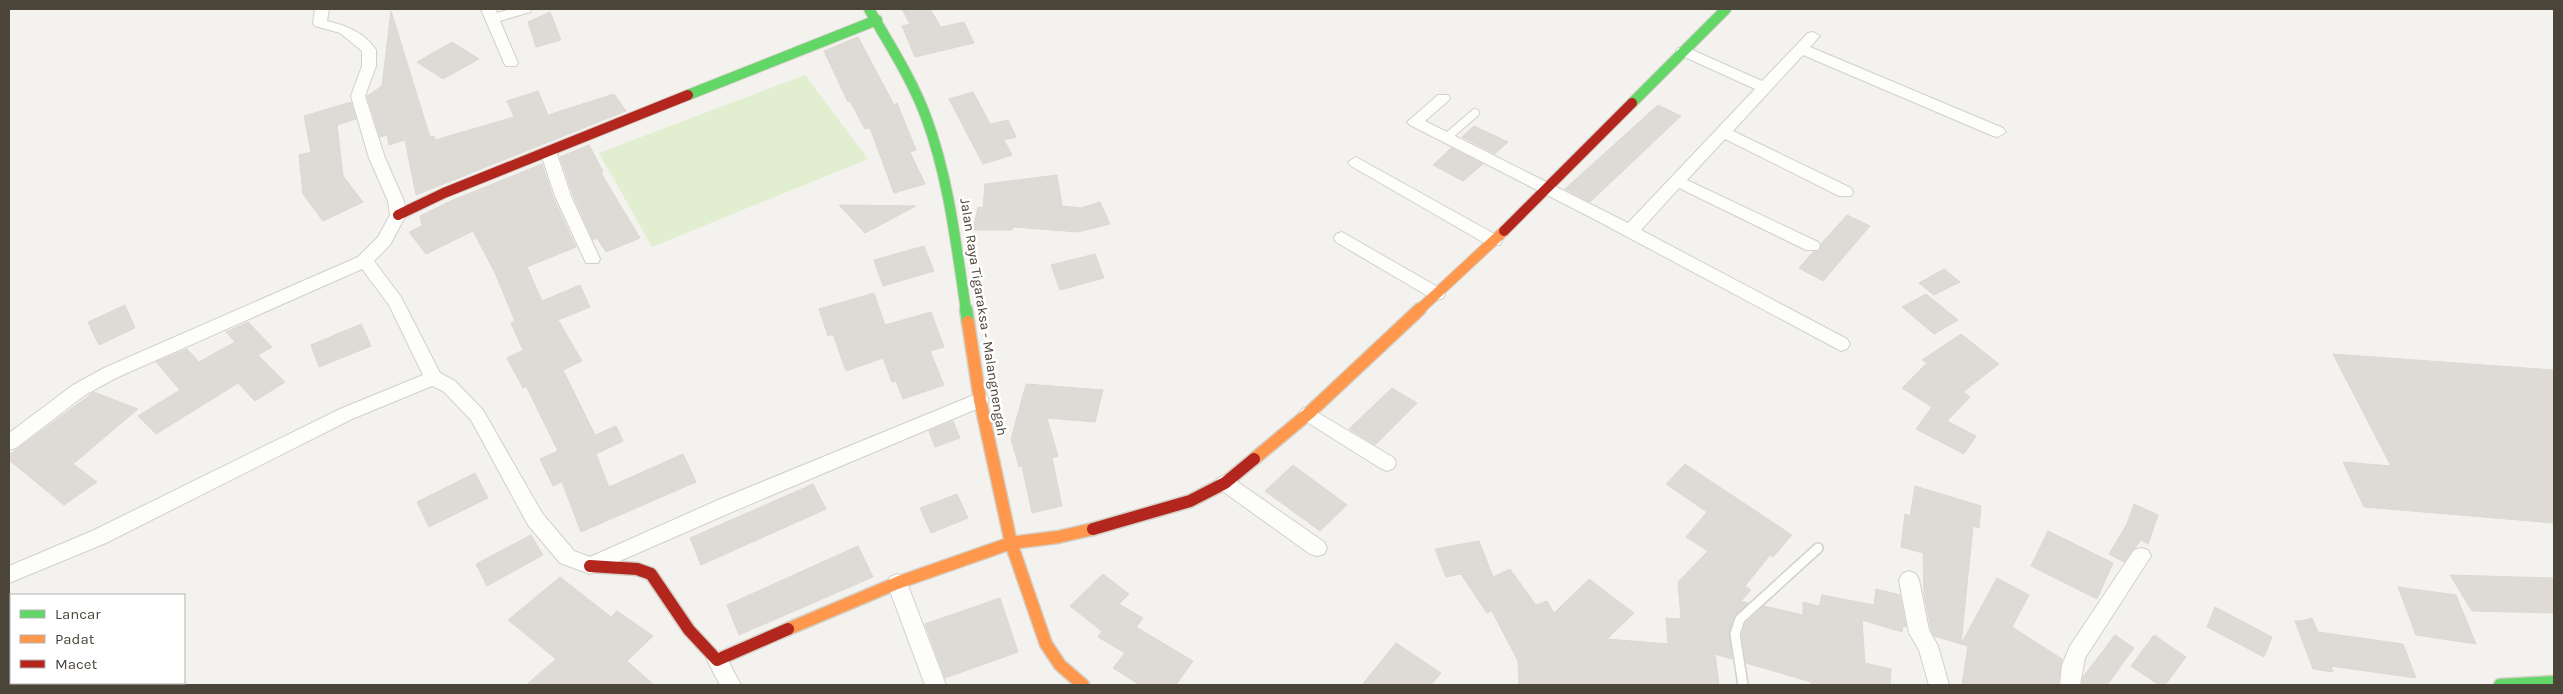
<svg xmlns="http://www.w3.org/2000/svg" width="2563" height="694" font-family="Karla,sans-serif">
	<style>
		.green { fill: #e1eecf }
		.building { fill: #dedbd6; stroke: #dcd9d4 }
		.lines { fill: none; stroke-linecap: round; stroke-linejoin: round }
		.lane-far1-casing { stroke: #d2d0cb; stroke-width: 10 }
		.lane-casing { stroke: #d2d0cb; stroke-width: 12 }
		.street-casing { stroke: #d2d0cb; stroke-width: 2 }
		.fast-far1-casing { stroke: #d3cfc5; stroke-width: 12 }
		.fast-casing { stroke: #d3cfc5; stroke-width: 15 }
		.slow-far1-casing { stroke: #d3cfc5; stroke-width: 12 }
		.slow-casing { stroke: #d3cfc5; stroke-width: 15 }
		.jam-far1-casing { stroke: #d3cfc5; stroke-width: 12 }
		.jam-casing { stroke: #d3cfc5; stroke-width: 15 }
		.lane-far1 { stroke: #fdfdfc; stroke-width: 8 }
		.lane { stroke: #fdfdfc; stroke-width: 9 }
		.street { fill: #fdfdfc; fill-rule: evenodd }
		.fast-far1 { stroke: #63d668; stroke-width: 10 }
		.fast { stroke: #63d668; stroke-width: 12 }
		.slow-far1 { stroke: #ff974d; stroke-width: 10 }
		.slow { stroke: #ff974d; stroke-width: 12 }
		.jam-far1 { stroke: #b3261e; stroke-width: 10 }
		.jam { stroke: #b3261e; stroke-width: 12 }
		.labels { text-anchor: middle; stroke-width: 5; stroke-linejoin: round; paint-order: stroke }
		.street-label { font-size: 14px; fill: #4b4439; stroke: #fff }
	</style>
	<rect width="100%" height="100%" fill="#f4f2ee"/>
	<polygon class="green" points="805,75 868,159 652,247 599,153"/>
	<g class="building">
		<polygon points="902,9 930,9 941,27 964,22 974,43 915,57 902,26 910,24"/>
		<polygon points="391,11 430,137 434,136 435,140 514,117 507,101 538,91 548,115 614,94 626,111 416,195 405,140 389,145 387,135 380,137 367,96 382,86"/>
		<polygon points="550,12 561,40 536,47 528,22"/>
		<polygon points="858,37 894,105 897,103 916,150 910,152 925,184 894,193 870,128 865,129 850,101 848,102 824,51"/>
		<polygon points="452,42 479,59 443,79 417,62"/>
		<polygon points="973,92 990,124 1008,120 1016,137 1004,140 1012,155 983,164 949,99"/>
		<polygon points="351,102 356,119 337,125 343,176 363,202 323,221 303,194 299,155 311,152 304,116"/>
		<polygon points="1658,105 1681,116 1590,202 1565,189"/>
		<polygon points="1474,126 1508,142 1495,154 1462,137"/>
		<polygon points="589,145 603,172 601,173 640,238 606,252 597,238 593,240 573,195 560,157"/>
		<polygon points="1451,148 1483,164 1463,181 1433,165"/>
		<polygon points="542,164 553,197 576,247 527,267 542,301 580,285 590,307 558,320 582,361 563,370 595,435 616,426 623,441 596,454 609,487 683,454 696,482 581,532 562,482 553,486 540,459 558,451 526,386 523,388 507,358 523,350 511,323 515,321 495,273 473,231 426,254 409,232 422,226 420,216 453,200"/>
		<polygon points="1057,175 1062,206 1081,208 1100,202 1110,224 1078,232 1013,227 1012,230 973,230 978,207 983,208 985,184"/>
		<polygon points="839,205 916,206 865,233"/>
		<polygon points="1847,215 1870,226 1823,281 1799,268 1813,252 1820,251 1821,244"/>
		<polygon points="924,246 934,271 883,286 874,260"/>
		<polygon points="1095,254 1104,278 1060,290 1051,265"/>
		<polygon points="1944,269 1960,282 1934,295 1919,283"/>
		<polygon points="874,293 885,325 931,312 944,347 930,351 944,385 903,399 896,381 892,382 883,358 846,371 833,334 828,336 819,309"/>
		<polygon points="1926,294 1958,320 1934,334 1902,307"/>
		<polygon points="125,305 135,328 99,345 88,322"/>
		<polygon points="248,322 272,347 258,355 285,382 255,401 238,383 156,434 138,416 180,390 156,362 187,349 199,362 235,342 226,332"/>
		<polygon points="361,324 371,346 319,367 311,345"/>
		<polygon points="1961,334 1999,364 1963,392 1970,397 1947,421 1976,436 1964,454 1916,429 1932,407 1902,388 1927,363 1922,360"/>
		<polygon points="2333,354 2554,370 2554,523 2364,507 2343,462 2391,466"/>
		<polygon points="1026,384 1103,390 1095,422 1047,418 1058,456 1052,458 1062,506 1032,513 1022,466 1019,467 1011,439"/>
		<polygon points="1392,388 1417,403 1375,445 1349,429"/>
		<polygon points="94,392 138,409 73,464 97,482 64,505 9,460 9,455"/>
		<polygon points="953,421 960,438 935,447 929,431"/>
		<polygon points="1685,464 1792,535 1773,557 1770,555 1745,586 1751,590 1741,601 1748,603 1735,615 1729,632 1732,659 1715,654 1719,685 1519,685 1518,661 1492,611 1487,613 1461,574 1446,577 1435,549 1479,541 1493,577 1510,569 1536,605 1547,601 1554,613 1589,579 1634,613 1607,639 1668,644 1666,618 1681,619 1678,582 1708,551 1686,537 1707,512 1666,484"/>
		<polygon points="1293,465 1347,505 1320,531 1265,491"/>
		<polygon points="475,473 488,498 429,527 417,502"/>
		<polygon points="813,484 826,509 701,565 690,538"/>
		<polygon points="1915,486 1981,506 1979,528 1973,526 1961,644 1934,636 1931,629 1924,594 1923,553 1901,547 1905,514 1910,516"/>
		<polygon points="957,494 968,518 931,533 920,508"/>
		<polygon points="2134,504 2158,515 2148,544 2141,540 2124,562 2109,554 2127,524"/>
		<polygon points="2048,531 2113,563 2097,599 2031,566"/>
		<polygon points="531,535 543,555 487,586 476,564"/>
		<polygon points="858,546 873,577 739,635 727,605"/>
		<polygon points="1103,574 1129,594 1119,604 1143,618 1136,627 1193,661 1176,685 1140,685 1113,668 1125,653 1098,637 1102,631 1070,606"/>
		<polygon points="2450,575 2554,578 2554,613 2472,611"/>
		<polygon points="560,577 611,617 617,611 653,636 627,661 654,685 526,685 556,659 508,620"/>
		<polygon points="1997,578 2029,595 2012,627 2062,659 2058,685 1962,685 1968,646 1961,644"/>
		<polygon points="2398,587 2456,595 2476,644 2416,635"/>
		<polygon points="1876,589 1900,595 1906,627 1903,626 1902,632 1862,620 1865,663 1891,669 1890,685 1811,685 1811,682 1746,663 1742,635 1746,623 1764,606 1803,615 1803,602 1819,606 1822,595 1874,605"/>
		<polygon points="1000,598 1018,652 945,678 925,624"/>
		<polygon points="2215,607 2272,637 2264,657 2207,627"/>
		<polygon points="2312,618 2318,632 2403,644 2416,678 2331,666 2333,672 2313,669 2295,621 2301,621"/>
		<polygon points="2115,635 2134,648 2107,685 2082,685 2083,677"/>
		<polygon points="2154,635 2186,657 2165,685 2159,685 2131,666"/>
		<polygon points="1396,643 1441,673 1431,685 1362,685"/>
	</g>
	<g class="lines">
		<defs>
			<polyline id="lane-far1" points="1446,138 1475,113"/>
			<polyline id="lane" points="1743,685 1735,634 1740,619 1818,548"/>
			<g id="street">
				<path d="M315,9h14l-2,12c20,5 37,11 49,29v16l-11,30 20,62 19,43 2,14 -16,30 -16,16 27,36 39,76 15,8 28,29 59,103 32,38 16,6 128,-57 256,-105 6,-2 6,2 3,5 -3,5 -254,107 -142,62 -30,-11 -32,-38 -57,-105 -28,-29 -11,-5 -80,33 -246,124 -97,40v-17l83,-35 248,-122 83,-34 -34,-70 -27,-36 -246,109 -31,17 -69,53 -7,2v-17l64,-48 31,-17 254,-111 20,-20 12,-22 -2,-14 -19,-43 -18,-62 11,-30v-15l-22,-18 -25,-7 -2,-3z"/>
				<polygon points="481,9 495,9 497,13 511,9 532,9 530,12 500,21 518,63 516,66 506,66 504,63"/>
				<polygon points="1813,32 1820,36 1810,47 2003,128 2006,132 1998,137 1993,136 1803,55 1733,131 1851,188 1853,192 1851,196 1839,196 1725,139 1687,180 1818,242 1820,246 1818,250 1806,250 1679,188 1641,230 1847,339 1850,344 1847,349 1841,351 1592,218 1410,125 1407,122 1438,95 1448,95 1450,98 1448,101 1425,121 1628,223 1755,89 1678,54 1676,51 1678,48 1688,48 1762,81 1808,33"/>
				<polygon points="548,146 556,151 571,196 600,259 598,263 586,263 555,196 540,151"/>
				<polygon points="1356,157 1500,237 1502,241 1500,245 1488,245 1351,166 1348,162"/>
				<polygon points="1342,232 1443,290 1445,294 1443,298 1437,300 1431,298 1336,242 1334,238 1336,234"/>
				<polygon points="1308,407 1394,458 1396,463 1394,468 1387,471 1380,468 1302,419 1299,414 1302,409"/>
				<polygon points="1225,475 1232,478 1324,542 1327,548 1324,554 1317,556 1310,554 1218,488 1216,483 1218,478"/>
				<polygon points="2141,548 2148,550 2151,556 2085,658 2080,685 2060,685 2062,665 2070,646 2134,550"/>
				<polygon points="1909,571 1916,574 1919,580 1929,630 1938,646 1949,685 1929,685 1919,650 1909,633 1899,580 1902,574"/>
				<polygon points="897,574 904,577 907,583 946,685 925,685 887,583 890,577"/>
				<polygon points="717,651 724,653 741,685 720,685 707,660 710,653"/>
			</g>
			<g id="fast-far1">
				<path d="M869,9c20,35 43,70 57,108 23,62 30,128 40,193"/>
				<polyline points="688,95 877,20"/>
				<polyline points="1632,103 1726,9"/>
			</g>
			<g id="fast">
				<polyline points="966,309 968,322"/>
				<polyline points="2500,685 2554,682"/>
			</g>
			<polyline id="slow-far1" points="1419,310 1504,231"/>
			<g id="slow">
				<polyline points="968,322 980,400 1011,543 1046,644 1060,665 1083,685"/>
				<polyline points="1254,459 1308,414 1420,309"/>
				<polyline points="788,629 897,583 1011,543 1058,537 1093,529"/>
			</g>
			<g id="jam-far1">
				<polyline points="398,215 444,193 688,95"/>
				<polyline points="1504,231 1632,103"/>
			</g>
			<g id="jam">
				<polyline points="1093,529 1190,501 1225,483 1254,459"/>
				<polyline points="590,566 637,569 651,574 689,630 717,660 788,629"/>
			</g>
		</defs>
		<use href="#lane-far1" class="lane-far1-casing"/>
		<use href="#lane" class="lane-casing"/>
		<use href="#street" class="street-casing"/>
		<use href="#fast-far1" class="fast-far1-casing"/>
		<use href="#fast" class="fast-casing"/>
		<use href="#slow-far1" class="slow-far1-casing"/>
		<use href="#slow" class="slow-casing"/>
		<use href="#jam-far1" class="jam-far1-casing"/>
		<use href="#jam" class="jam-casing"/>
		<use href="#lane-far1" class="lane-far1"/>
		<use href="#lane" class="lane"/>
		<use href="#street" class="street"/>
		<use href="#fast-far1" class="fast-far1"/>
		<use href="#fast" class="fast"/>
		<use href="#slow-far1" class="slow-far1"/>
		<use href="#slow" class="slow"/>
		<use href="#jam-far1" class="jam-far1"/>
		<use href="#jam" class="jam"/>
	</g>
	<g class="labels">
		<g class="street-label">
			<text transform="translate(984 317) rotate(81)" y="5">Jalan Raya Tigaraksa - Malangnengah</text>
		</g>
	</g>
	<rect width="2563" height="694" fill="none" stroke="#4b4439" stroke-width="20"/>
	<rect x="10" y="594" width="175" height="90" fill="#ffffff" stroke="#b7b4b0"/>
	<rect x="20" y="610" width="25" height="8" fill="#63d668" stroke="#b7b4b0"/>
	<text x="55" y="619" font-size="15" fill="#4b4439">Lancar</text>
	<rect x="20" y="635" width="25" height="8" fill="#ff974d" stroke="#b7b4b0"/>
	<text x="55" y="644" font-size="15" fill="#4b4439">Padat</text>
	<rect x="20" y="660" width="25" height="8" fill="#b3261e" stroke="#b7b4b0"/>
	<text x="55" y="669" font-size="15" fill="#4b4439">Macet</text>
</svg>
